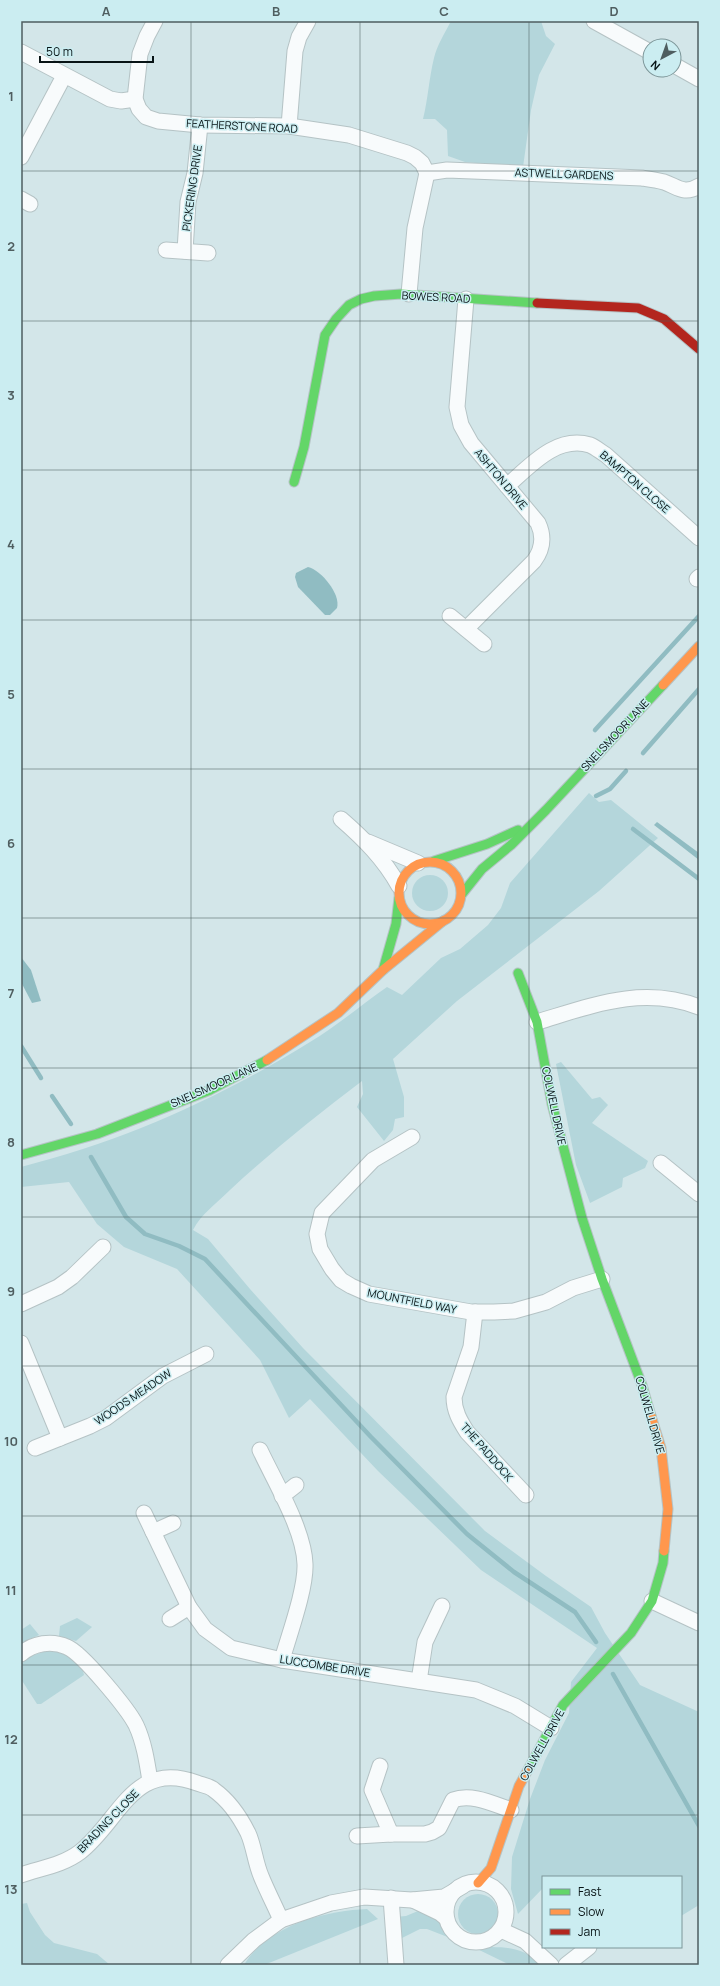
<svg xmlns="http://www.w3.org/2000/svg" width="720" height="1986" font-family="Manrope,sans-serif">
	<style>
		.green { fill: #b4d6db }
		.water { fill: #90bcc2 }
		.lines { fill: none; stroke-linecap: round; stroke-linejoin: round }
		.stream { stroke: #90bcc2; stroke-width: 4.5 }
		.street-casing { stroke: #b5c3c5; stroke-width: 17 }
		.fast-casing { stroke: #b5c3c5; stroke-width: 11 }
		.slow-casing { stroke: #b5c3c5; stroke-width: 11 }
		.jam-casing { stroke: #b5c3c5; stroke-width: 11 }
		.street { stroke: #f8fbfc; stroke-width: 15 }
		.fast { stroke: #63d668; stroke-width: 9 }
		.slow { stroke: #ff974d; stroke-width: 9 }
		.jam { stroke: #b3261e; stroke-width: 9 }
		.grid { fill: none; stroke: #4f5e60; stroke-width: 1; stroke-opacity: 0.55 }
		.labels { text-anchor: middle; stroke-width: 3; stroke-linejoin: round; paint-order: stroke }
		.street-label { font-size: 11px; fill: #081416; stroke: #cbedf1 }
		.neatline { fill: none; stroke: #4f5e60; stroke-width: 1.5 }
		.grid-label { font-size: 13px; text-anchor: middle; font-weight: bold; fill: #4f5e60 }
	</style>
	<rect width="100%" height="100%" fill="#d3e6e9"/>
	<g class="green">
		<path d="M451,21h90l5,15 9,8 -16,31 -8,35 -8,57 -58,-5 -17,-6 -1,-26 -12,-11h-12c5,-20 6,-41 11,-61 3,-13 11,-25 17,-37z"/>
		<path d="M589,793l10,9 12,-2 47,38 -59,53 -142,110 -64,58 11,38v20l-9,2 -2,11 -9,11 -27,-34 6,-13 -1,-13c-46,35 -90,70 -132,109 -13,13 -29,24 -37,40l15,9 42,50 53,59 182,183 61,45 45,31 14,26 35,52 59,27v193l-18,11v-39h-138v11l-25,26 -7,-25 1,-32 18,-58 15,-39 24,-47 2,-31 26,-34 -116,-78 -103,-99 -68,-72 -21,19 -29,-58 -83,-91 -53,-22 -27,-23 -28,-42 -48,5v-20c103,-26 199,-69 289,-125 27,-16 51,-37 77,-55l15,8 39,-37 19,-9 28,-24 13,-17 9,-25z"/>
		<circle cx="430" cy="893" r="18"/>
		<polygon points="561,1062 592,1099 600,1097 608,1105 592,1123 648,1161 645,1168 623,1178 622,1187 590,1203 576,1165 556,1064"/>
		<polygon points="77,1618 92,1627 76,1641 59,1636 60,1626"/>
		<polygon points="30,1624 39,1635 21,1643 21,1630"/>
		<path d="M46,1651c15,0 35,7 38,24l-43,29h-4l-16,-25v-15l10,-8z"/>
		<circle cx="478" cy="1914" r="20"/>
		<polygon points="27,1903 30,1912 45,1935 54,1943 97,1954 110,1965 21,1965 21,1904"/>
		<path d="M367,1909l11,10 -114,46h-20c24,-40 80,-54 123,-56z"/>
		<path d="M418,1911c18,3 28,16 40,30l-31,-12h-7l-24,12 -1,-24 11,-1z"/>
		<path d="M471,1946c29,3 47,-4 71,19h-32z"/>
	</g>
	<g class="water">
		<path d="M308,567c13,3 33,27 29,41l-7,7h-5l-27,-28 -3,-10 1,-4z"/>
		<polygon points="657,822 699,853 699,860 654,825"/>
		<polygon points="21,957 31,970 41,1001 32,1003 21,982"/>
	</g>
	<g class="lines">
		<g class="stream">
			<polyline points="595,730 699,616"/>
			<polyline points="643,753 699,689"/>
			<polyline points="596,796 610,789 626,771"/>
			<polyline points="633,829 699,879"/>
			<polyline points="21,1046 41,1078"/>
			<polyline points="52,1096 71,1124"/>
			<polyline points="91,1157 126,1217 145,1234 179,1246 205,1259 371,1437 467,1534 514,1572 575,1612 596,1642"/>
			<polyline points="613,1674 699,1826"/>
		</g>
		<defs>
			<g id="street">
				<polyline points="155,21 147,36 140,54 135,99 139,109 146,117 158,121 200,125 289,126 349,135 407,153 415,157 422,163 427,173 415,228 409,294"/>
				<polyline points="594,21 650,52"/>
				<polyline points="21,52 110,99 121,101 135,99"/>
				<polyline points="674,65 699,79"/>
				<polyline points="289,126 295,51 299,37 308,21"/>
				<polyline points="21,157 64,76"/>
				<path d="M427,173l20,-3 195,8c7,1 15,2 22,4 14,5 20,13 35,4"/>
				<polyline points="21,199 30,204"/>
				<polyline points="166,250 208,253"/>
				<polyline points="185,251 188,202 195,173 200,125"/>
				<path d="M466,299l-9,108 4,18 10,18 67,80c6,13 5,26 -4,38l-68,68"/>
				<path d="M507,486c23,-20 49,-51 83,-41 5,2 11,7 16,10l93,83"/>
				<polyline points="697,579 699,577"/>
				<polyline points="450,616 484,644"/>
				<path d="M341,819c23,20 43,40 58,67"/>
				<polyline points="368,842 418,863"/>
				<path d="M537,1022c54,-16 105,-37 162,-15"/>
				<polyline points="412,1137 373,1160 322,1213 317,1234 320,1249 332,1269 341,1280 351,1286 369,1294 471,1312 494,1312 514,1311 546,1302 573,1288 602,1279"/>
				<polyline points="661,1163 699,1194"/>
				<polyline points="21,1304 58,1287 72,1277 103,1247"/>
				<path d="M475,1312l-4,35 -17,50c0,14 6,24 13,35l59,63"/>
				<polyline points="21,1343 60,1438"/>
				<polyline points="35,1448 90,1426 106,1418 163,1376 206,1354"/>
				<path d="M260,1450c15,32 44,80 45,114 1,25 -16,71 -23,96"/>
				<polyline points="282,1496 296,1485"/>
				<polyline points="144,1513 189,1607 205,1629 231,1648 282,1660 476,1690 515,1706 551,1728"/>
				<polyline points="153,1532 173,1523"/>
				<polyline points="652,1601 699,1623"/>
				<polyline points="170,1619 189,1607"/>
				<path d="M21,1654c12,-11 31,-14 46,-7 15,6 61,62 69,78 8,17 11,37 14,56"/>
				<polyline points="419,1681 425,1642 442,1606"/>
				<polyline points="380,1766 372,1790 391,1834"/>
				<path d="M357,1836l34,-2h34l7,-2 7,-4 14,-28c19,-7 40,4 58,10"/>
				<path d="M21,1875c20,-7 42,-10 59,-23 40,-31 53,-93 117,-69 5,2 13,3 17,7 14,10 26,27 34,43 6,13 7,29 13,43 6,15 14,30 20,44"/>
				<circle cx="476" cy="1912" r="30"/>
				<polyline points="391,1898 396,1965"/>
				<polyline points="413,1900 440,1913 446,1918"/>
				<polyline points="501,1930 525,1941 551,1965"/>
				<polyline points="228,1965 254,1940 281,1920 331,1903 364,1897 412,1900 444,1897 463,1886"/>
				<polyline points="566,1965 589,1947"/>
			</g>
			<g id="fast">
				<polyline points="294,482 304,447 325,335 336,319 349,305 361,299 374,296 401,294 537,303"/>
				<polyline points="434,861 487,844 518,830"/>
				<polyline points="462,894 482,869 511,845 546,810 663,685"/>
				<polyline points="383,970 396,924 399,898"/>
				<polyline points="518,973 537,1022 552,1104 582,1218 602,1279 642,1385 651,1416"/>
				<polyline points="21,1155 97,1134 210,1090 267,1060"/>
				<polyline points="529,1768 563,1705 631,1633 652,1601 663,1563 664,1551"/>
			</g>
			<g id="slow">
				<polyline points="663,685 699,646"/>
				<circle cx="430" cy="893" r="31"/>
				<polyline points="267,1060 338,1013 383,970 443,921"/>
				<polyline points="651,1416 661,1448 668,1509 664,1551"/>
				<polyline points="478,1883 491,1868 519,1786 529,1768"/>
			</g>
			<polyline id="jam" points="537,303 638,308 664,319 699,349"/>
		</defs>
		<use href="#street" class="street-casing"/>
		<use href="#fast" class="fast-casing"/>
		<use href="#slow" class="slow-casing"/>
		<use href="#jam" class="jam-casing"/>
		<use href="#street" class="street"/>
		<use href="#fast" class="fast"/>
		<use href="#slow" class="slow"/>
		<use href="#jam" class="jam"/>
	</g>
	<path class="grid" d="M191,21v1944M360,21v1944M529,21v1944M21,171h678M21,321h678M21,470h678M21,620h678M21,769h678M21,918h678M21,1068h678M21,1217h678M21,1366h678M21,1516h678M21,1665h678M21,1815h678"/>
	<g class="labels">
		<g class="street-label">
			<text transform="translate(242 126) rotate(3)" y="4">FEATHERSTONE ROAD</text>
			<text transform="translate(564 174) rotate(2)" y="4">ASTWELL GARDENS</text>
			<text transform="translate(192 188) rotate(-82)" y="4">PICKERING DRIVE</text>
			<text transform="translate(436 297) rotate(3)" y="4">BOWES ROAD</text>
			<text transform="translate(501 479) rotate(50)" y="4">ASHTON DRIVE</text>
			<text transform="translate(635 482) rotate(41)" y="4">BAMPTON CLOSE</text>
			<text transform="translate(615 735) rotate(-47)" y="4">SNELSMOOR LANE</text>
			<text transform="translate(214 1085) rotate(-24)" y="4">SNELSMOOR LANE</text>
			<text transform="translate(554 1106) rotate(78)" y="4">COLWELL DRIVE</text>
			<text transform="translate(412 1301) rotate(11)" y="4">MOUNTFIELD WAY</text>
			<text transform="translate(133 1397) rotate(-34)" y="4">WOODS MEADOW</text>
			<text transform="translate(650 1415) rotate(74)" y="4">COLWELL DRIVE</text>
			<text transform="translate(487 1452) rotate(49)" y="4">THE PADDOCK</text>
			<text transform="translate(325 1666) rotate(9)" y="4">LUCCOMBE DRIVE</text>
			<text transform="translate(542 1745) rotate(-61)" y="4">COLWELL DRIVE</text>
			<text transform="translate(108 1821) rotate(-46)" y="4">BRADING CLOSE</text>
		</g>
	</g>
	<rect width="720" height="1986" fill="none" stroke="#cbedf1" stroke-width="44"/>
	<rect x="542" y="1876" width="140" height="72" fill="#cbedf1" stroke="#7d9699"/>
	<rect x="550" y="1889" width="20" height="6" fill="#63d668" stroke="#7d9699"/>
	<text x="578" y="1896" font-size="12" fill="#081416">Fast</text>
	<rect x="550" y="1909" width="20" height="6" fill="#ff974d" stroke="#7d9699"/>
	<text x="578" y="1916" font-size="12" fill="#081416">Slow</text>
	<rect x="550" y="1929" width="20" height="6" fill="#b3261e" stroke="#7d9699"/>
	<text x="578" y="1936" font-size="12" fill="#081416">Jam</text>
	<g transform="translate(662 58) rotate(221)"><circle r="19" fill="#cbedf1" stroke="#7d9699"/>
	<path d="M0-3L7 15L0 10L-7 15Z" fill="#4f5e60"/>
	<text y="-6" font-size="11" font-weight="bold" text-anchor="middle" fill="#081416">N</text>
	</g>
	<path d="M40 56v6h113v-6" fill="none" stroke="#081416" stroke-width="2"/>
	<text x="46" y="56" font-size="12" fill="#081416" stroke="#cbedf1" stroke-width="3" paint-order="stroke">50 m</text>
	<rect x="22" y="22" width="676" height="1942" class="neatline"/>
	<g class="grid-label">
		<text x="106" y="16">A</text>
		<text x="276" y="16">B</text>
		<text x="444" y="16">C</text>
		<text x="614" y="16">D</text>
		<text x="11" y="101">1</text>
		<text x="11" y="251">2</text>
		<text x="11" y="400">3</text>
		<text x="11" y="549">4</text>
		<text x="11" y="699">5</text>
		<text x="11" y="848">6</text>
		<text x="11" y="998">7</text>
		<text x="11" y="1147">8</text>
		<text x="11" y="1296">9</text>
		<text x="11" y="1446">10</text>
		<text x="11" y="1595">11</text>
		<text x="11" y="1744">12</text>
		<text x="11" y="1894">13</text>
	</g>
</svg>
